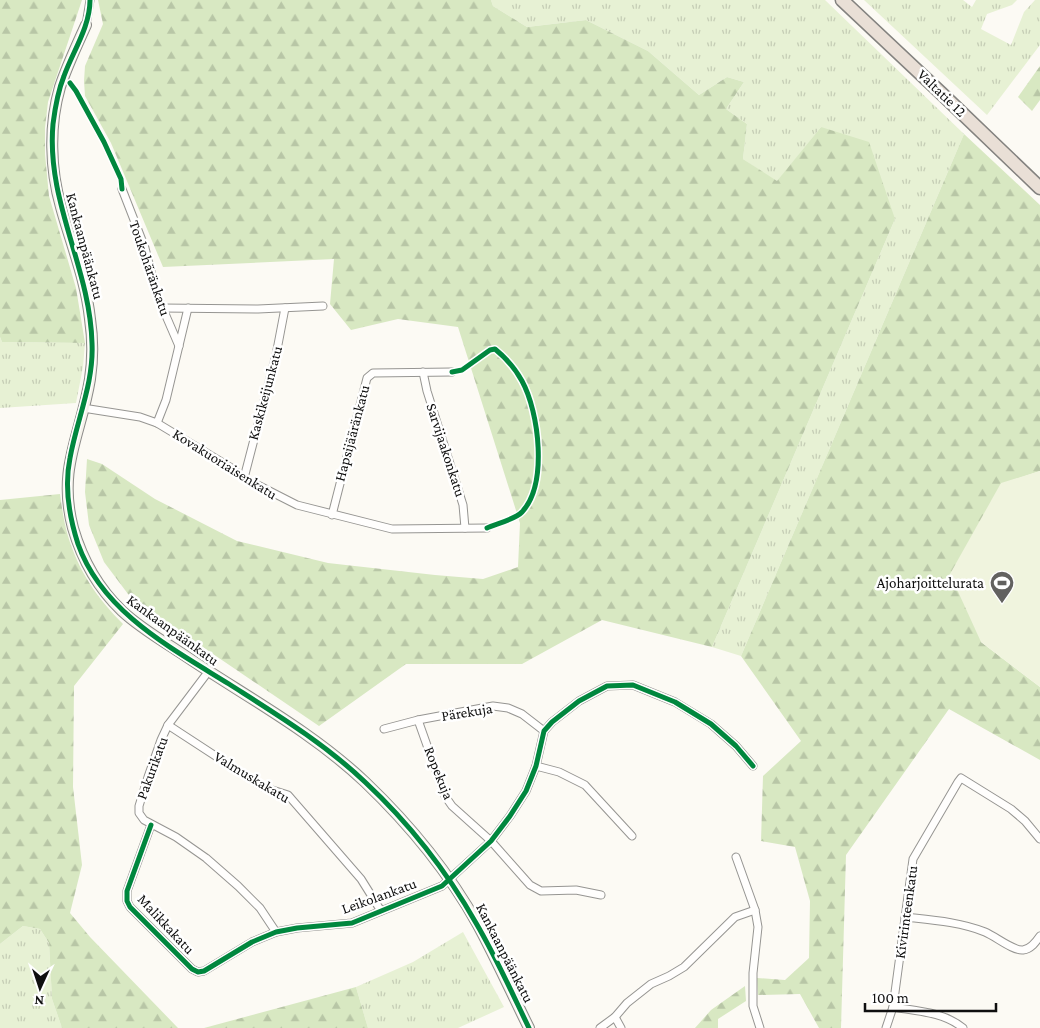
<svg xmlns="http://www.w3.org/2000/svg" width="1040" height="1028" font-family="'Crimson Pro',serif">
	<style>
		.grass { fill: url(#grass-tufts) }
		.forest { fill: url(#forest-firs) }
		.pitch { fill: #f0f4de }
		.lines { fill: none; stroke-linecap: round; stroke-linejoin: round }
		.street-casing { stroke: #969592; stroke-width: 9 }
		.secondary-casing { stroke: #8c8b89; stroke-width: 12 }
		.highway-casing { stroke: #83827f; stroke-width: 15 }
		.street { stroke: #fffefd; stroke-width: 7 }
		.secondary { stroke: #f5f3eb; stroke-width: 10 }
		.highway { stroke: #e9dfd6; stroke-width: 12 }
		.cycleway-casing { stroke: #fff; stroke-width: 8 }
		.cycleway { stroke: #00873e; stroke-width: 5 }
		.labels { text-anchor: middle; stroke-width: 5; stroke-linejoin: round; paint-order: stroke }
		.street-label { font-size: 15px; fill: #0f0f0f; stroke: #fff }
		.poi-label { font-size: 15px; fill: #0f0f0f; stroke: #fff; text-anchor: end }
	</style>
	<defs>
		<pattern id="grass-tufts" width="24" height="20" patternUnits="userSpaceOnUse" patternTransform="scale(1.25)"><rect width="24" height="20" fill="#e7f1d4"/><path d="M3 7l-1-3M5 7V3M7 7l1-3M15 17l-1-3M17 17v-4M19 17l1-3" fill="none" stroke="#c5cdb5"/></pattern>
		<pattern id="forest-firs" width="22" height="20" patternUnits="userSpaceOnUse" patternTransform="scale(1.25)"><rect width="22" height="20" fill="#d8e8c2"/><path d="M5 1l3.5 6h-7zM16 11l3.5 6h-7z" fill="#b8c6a6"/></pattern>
	</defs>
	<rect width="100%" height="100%" fill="#fcfaf4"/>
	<g class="grass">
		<polygon points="491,0 825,0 964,134 741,656 712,647 895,219 821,127 777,182 743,159 747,124 726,109 744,82 727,77 699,95 648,51 586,20 527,27 493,6"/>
		<polygon points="864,0 963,0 972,7 976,0 1017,0 1012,5 987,14 981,29 1011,45 1024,12 1035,0 1040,0 1040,45 987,115"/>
		<polygon points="0,337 2,342 85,343 83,367 76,403 0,408"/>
		<polygon points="23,926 40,929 49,943 52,999 62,1028 0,1028 0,944"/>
		<polygon points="463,932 504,1007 458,1028 368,1028 356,987 413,962"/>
	</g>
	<g class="forest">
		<polygon points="0,0 82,0 48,102 45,128 45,154 49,196 76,288 85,343 2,342 0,337"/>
		<polygon points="98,0 491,0 493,6 527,27 586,20 648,51 699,95 727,77 744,82 726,109 747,124 743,159 777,181 821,127 869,142 895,219 712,647 602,620 522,664 406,664 319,726 169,624 128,594 104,562 89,525 85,492 87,459 102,464 155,499 237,541 328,563 435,575 483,579 518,567 520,523 458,327 398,319 351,330 330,304 334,259 163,267 111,143 85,96 84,81 85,66 103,24"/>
		<polygon points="1040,66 1040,100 1032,111 1018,97"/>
		<polygon points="964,134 1040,205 1040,471 1001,484 981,642 1040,687 1040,760 949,709 846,855 841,1028 819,1028 800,994 758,995 757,978 785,980 809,958 810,901 795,847 761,841 763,776 801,741 741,656"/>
		<path d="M60,494c2,14 4,29 8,42 11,36 29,62 55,88l-49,62 -1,101 9,78 -12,48 20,24 88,91h-116l-10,-29 -3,-56 -9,-14 -17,-3 -23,18v-444z"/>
		<polygon points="745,986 746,1001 718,1019 718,1028 695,1028 711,1010"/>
		<polygon points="356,987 368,1028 204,1028"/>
	</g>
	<polygon class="pitch" points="1040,471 1040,687 981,642 950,574 1001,483"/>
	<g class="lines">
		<defs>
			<g id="street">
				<polyline points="86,25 90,0"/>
				<polyline points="122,189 145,248 157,295 179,346"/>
				<polyline points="162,308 258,309 323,306"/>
				<polyline points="423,372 427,391 463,505 465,528"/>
				<polyline points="83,408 140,417 157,423 230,467 244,478 297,505 392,529 487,528"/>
				<polyline points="157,423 166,400 188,308"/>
				<polyline points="244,478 276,355 285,308"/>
				<polyline points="332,515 367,378 373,373 452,372"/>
				<polyline points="208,672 168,725 161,740 148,777 139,806 139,813 144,820 176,837 206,858 238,886 260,908 276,932"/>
				<polyline points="418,720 445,796 452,806 491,841 530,885 541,891 576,890 601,895"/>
				<polyline points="168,725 263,787 288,795 361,879 381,911"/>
				<polyline points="384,729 418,720 493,706 508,708 522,714 544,731"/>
				<polyline points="536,766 559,772 585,785 632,836"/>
				<polyline points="151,825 127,891 127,901 130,907 192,969 198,972 204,971 252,942 276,932 297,928 352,923 442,886 491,841 510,816 526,791 536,766 544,731 552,722 579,701 607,686 633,685 675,702 711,724 736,746 753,766"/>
				<polyline points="736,857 755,910 758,927 753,973 753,1006 760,1028"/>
				<path d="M905,917c27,3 55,5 80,15 10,4 28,19 38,18 8,-1 13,-8 17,-14"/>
				<path d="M893,1007c23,4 51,5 70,21"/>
				<polyline points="615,1017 621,1028"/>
				<polyline points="600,1028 615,1017 627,1003 651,984 669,976 684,967 735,917 755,910"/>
				<polyline points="886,1028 893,1007 913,859 958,782 961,778 1011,809 1025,821 1040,839"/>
			</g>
			<path id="secondary" d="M86,25c-9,20 -19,41 -26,62 -11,38 -10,82 1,120 10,37 25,73 29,112 3,20 3,40 0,60 -9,56 -33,89 -17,149 9,31 25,60 49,83 17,16 39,29 59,42 62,42 129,77 184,129 44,42 83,89 113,143 18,33 34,69 51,103"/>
			<polyline id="highway" points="842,0 941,93 1040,188"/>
		</defs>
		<use href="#street" class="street-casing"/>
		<use href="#secondary" class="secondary-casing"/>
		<use href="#highway" class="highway-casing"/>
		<use href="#street" class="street"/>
		<use href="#secondary" class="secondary"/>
		<use href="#highway" class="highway"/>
		<defs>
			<g id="cycleway">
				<path d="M90,0c0,27 -17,51 -26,76 -6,15 -9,32 -11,48 -7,78 37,143 39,219 2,40 -15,76 -22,115 -6,29 -1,58 8,86 24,68 93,104 151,140 47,30 95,59 136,98 44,41 81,88 111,141 20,34 36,70 53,105"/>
				<polyline points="70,83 76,91 104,142 121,179 122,189"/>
				<path d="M452,372l10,-2 28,-20 5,-1c11,9 20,19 27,32 17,31 26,103 0,131 -6,7 -26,12 -35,16"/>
				<polyline points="151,825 127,891 127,901 130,907 192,969 198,972 204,971 252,942 276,932 297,928 352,923 442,886 491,841 510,816 526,791 536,766 544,731 552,722 579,701 607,686 633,685 675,702 711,724 736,746 753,766"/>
			</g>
		</defs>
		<use href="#cycleway" class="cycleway-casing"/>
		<use href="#cycleway" class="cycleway"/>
	</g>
	<defs>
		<symbol id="stadium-pin" viewBox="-11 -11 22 30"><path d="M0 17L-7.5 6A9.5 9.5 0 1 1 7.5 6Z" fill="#62615f" stroke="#fff"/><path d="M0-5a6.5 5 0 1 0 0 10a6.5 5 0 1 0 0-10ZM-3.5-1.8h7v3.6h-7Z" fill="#fff"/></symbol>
	</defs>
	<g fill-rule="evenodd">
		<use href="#stadium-pin" x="988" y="569" width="28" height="38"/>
	</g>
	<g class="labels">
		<g class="street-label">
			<text transform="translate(942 93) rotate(44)" y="5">Valtatie 12</text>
			<text transform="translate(85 246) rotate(75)" y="5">Kankaanpäänkatu</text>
			<text transform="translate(150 268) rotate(71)" y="5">Toukohäränkatu</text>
			<text transform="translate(265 393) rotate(-75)" y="5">Kaskikeijunkatu</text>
			<text transform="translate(352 433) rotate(-75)" y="5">Hapsijääränkatu</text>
			<text transform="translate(446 450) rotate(72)" y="5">Sarvijaakonkatu</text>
			<text transform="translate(225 464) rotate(32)" y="5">Kovakuoriaisenkatu</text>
			<text transform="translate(173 630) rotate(36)" y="5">Kankaanpäänkatu</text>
			<text transform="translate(467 712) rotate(-9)" y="5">Pärekuja</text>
			<text transform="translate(152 768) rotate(-70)" y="5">Pakurikatu</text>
			<text transform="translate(439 773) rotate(68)" y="5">Ropekuja</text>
			<text transform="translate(252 777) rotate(31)" y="5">Valmuskakatu</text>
			<text transform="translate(379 896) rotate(-20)" y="5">Leikolankatu</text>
			<text transform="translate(906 912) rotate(-82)" y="5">Kivirinteenkatu</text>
			<text transform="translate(166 924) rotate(47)" y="5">Malikkakatu</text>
			<text transform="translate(505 953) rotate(63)" y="5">Kankaanpäänkatu</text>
		</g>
		<g class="poi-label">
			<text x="984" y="588">Ajoharjoittelurata</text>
		</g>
	</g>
	<g transform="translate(40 988) rotate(183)" stroke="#ffffff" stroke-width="4" paint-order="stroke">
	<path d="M0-4L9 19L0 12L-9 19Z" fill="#0f0f0f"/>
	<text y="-8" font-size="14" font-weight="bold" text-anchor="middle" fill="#0f0f0f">N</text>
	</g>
	<path d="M865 1003v8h131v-8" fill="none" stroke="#0f0f0f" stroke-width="2.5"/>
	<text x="872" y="1003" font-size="15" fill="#0f0f0f" stroke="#ffffff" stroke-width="4" paint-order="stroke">100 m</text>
</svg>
